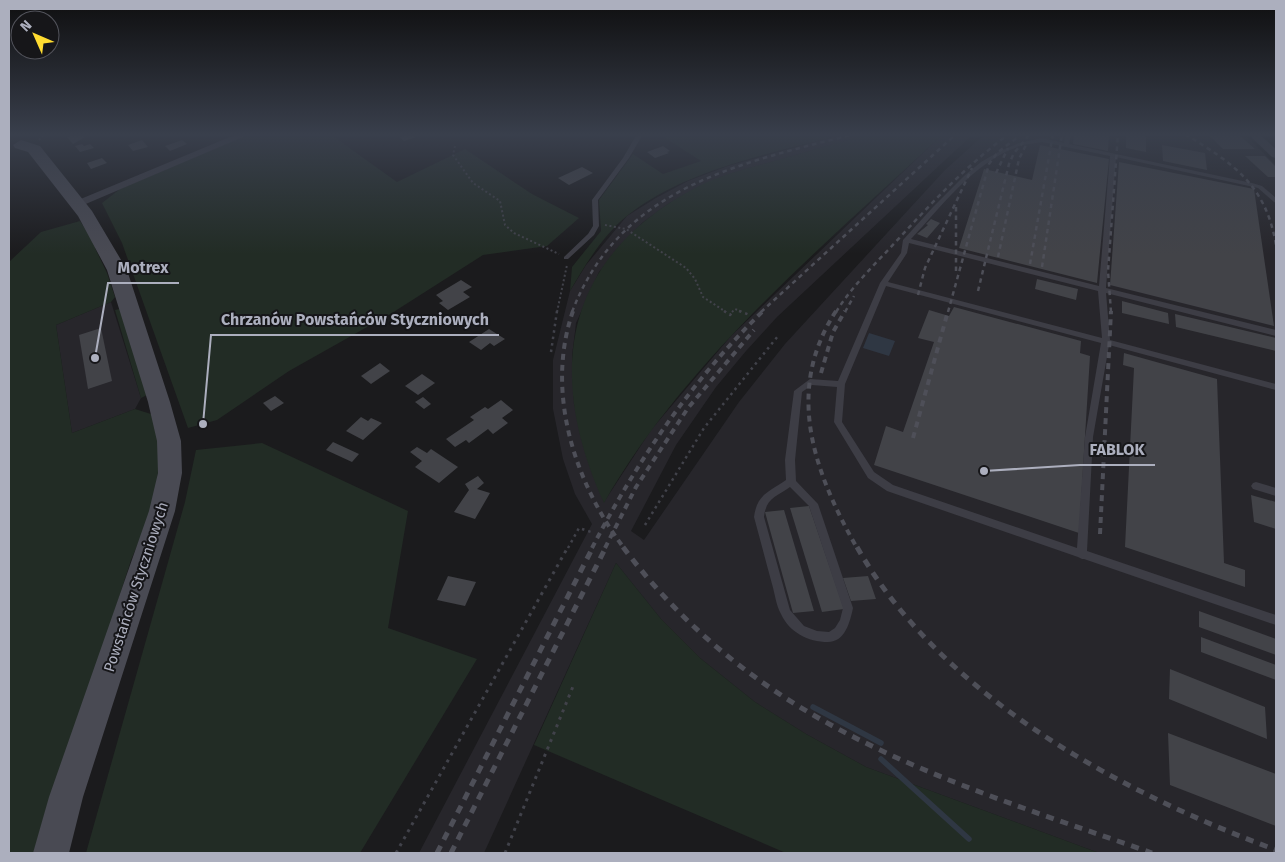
<svg xmlns="http://www.w3.org/2000/svg" width="1285" height="862" font-family="'Fira Sans',sans-serif">
	<style>
		.built { fill: #27262b }
		.green { fill: #222c25 }
		.water { fill: #2f3743 }
		.lines { fill: none; stroke-linecap: round; stroke-linejoin: round }
		.stream { stroke: #2f3743; stroke-width: 5.5 }
		.building { fill: #424348 }
		.path-far2 { stroke: #41424a; stroke-width: 2; stroke-dasharray: 2 2.5; stroke-linecap: butt }
		.path-far1 { stroke: #41424a; stroke-width: 2.5; stroke-dasharray: 2.5 4; stroke-linecap: butt }
		.path { stroke: #41424a; stroke-width: 3; stroke-dasharray: 3 5; stroke-linecap: butt }
		.lane { fill: #3d3d45; fill-rule: evenodd }
		.street { fill: #3d3d45; fill-rule: evenodd }
		.secondary { fill: #494a53; fill-rule: evenodd }
		.rail-far2 { stroke: #4e4f58; stroke-width: 2.5; stroke-dasharray: 4.5 4; stroke-linecap: butt }
		.rail-far1 { stroke: #4e4f58; stroke-width: 4; stroke-dasharray: 6 5; stroke-linecap: butt }
		.rail { stroke: #4e4f58; stroke-width: 5; stroke-dasharray: 8 7; stroke-linecap: butt }
		.labels { text-anchor: middle; stroke-width: 4; stroke-linejoin: round; paint-order: stroke }
		.street-label { font-size: 15px; fill: #acafbe; stroke: #161619 }
		.leader { fill: none; stroke: #acafbe; stroke-width: 2 }
		.callout-dot { fill: #acafbe; stroke: #161619; stroke-width: 2 }
		.callout-label { font-size: 16px; text-anchor: middle; font-weight: bold; fill: #acafbe; stroke: #161619; stroke-width: 4; stroke-linejoin: round; paint-order: stroke }
	</style>
	<rect width="100%" height="100%" fill="#1b1b1d"/>
	<g class="built">
		<polygon points="844,134 869,134 733,173 701,186 668,204 642,223 599,272 576,323 572,356 574,404 604,502 651,430 731,336 943,134 973,134 777,317 746,351 716,387 676,445 631,531 644,540 739,402 785,344 945,170 985,134 1244,134 1276,165 1276,853 1099,853 866,767 806,734 755,702 700,658 661,619 616,563 484,853 419,853 592,524 575,494 563,459 553,409 553,360 570,291 586,265 627,216 656,198 688,181 728,166"/>
		<polygon points="111,302 141,398 135,409 72,433 56,325"/>
	</g>
	<g class="green">
		<polygon points="249,134 330,134 397,182 465,149 532,194 579,218 547,246 483,255 392,313 289,371 217,420 188,428 122,243 102,203 120,189"/>
		<path d="M659,134h185c-71,19 -158,35 -216,81 -24,19 -43,50 -58,76l2,-24 29,-36 -2,-31 34,-46 30,20 38,-13z"/>
		<path d="M869,134h74c-120,113 -256,224 -339,369 -60,-132 -40,-248 95,-317 24,-12 50,-18 75,-25 32,-9 63,-18 95,-27z"/>
		<path d="M80,221l17,26 -2,1 12,25 8,24 -4,5 -55,23 16,108 63,-24 19,6c6,12 5,22 5,34 1,41 -12,74 -28,111l-94,293h-28v-591l32,-30z"/>
		<polygon points="124,308 149,394 141,398 115,310"/>
		<polygon points="262,443 408,511 388,628 477,659 360,853 86,853 185,502 196,450"/>
		<polygon points="616,563 661,619 700,658 755,702 806,734 866,767 1099,853 786,853 534,745"/>
	</g>
	<polygon class="water" points="869,333 895,341 889,356 863,348"/>
	<g class="lines">
		<g class="stream">
			<polyline points="813,707 881,743"/>
			<polyline points="881,759 969,839"/>
		</g>
	</g>
	<g class="building">
		<polygon points="78,134 85,137 73,144 67,137"/>
		<polygon points="408,134 416,137 404,141 399,137"/>
		<polygon points="1074,134 1109,134 1108,151 1073,144"/>
		<polygon points="1126,134 1146,136 1146,152 1126,148"/>
		<polygon points="1208,134 1238,134 1255,149 1223,149"/>
		<polygon points="142,140 148,147 133,151 128,145"/>
		<polygon points="182,140 187,144 170,151 165,146"/>
		<polygon points="82,144 84,146 90,144 94,148 80,152 75,146"/>
		<polygon points="1040,145 1109,159 1097,283 959,248 984,169 1032,180"/>
		<polygon points="1162,145 1205,153 1207,170 1163,161"/>
		<polygon points="663,146 670,151 667,152 669,153 655,158 647,152"/>
		<polygon points="1245,156 1265,156 1276,167 1276,177 1268,177"/>
		<polygon points="102,158 107,163 91,169 87,163"/>
		<polygon points="1119,162 1254,189 1274,326 1110,285"/>
		<polygon points="582,167 593,173 569,185 558,178"/>
		<polygon points="931,219 940,223 927,238 917,234 928,225 926,224"/>
		<polygon points="1037,279 1078,289 1076,300 1035,289"/>
		<polygon points="461,280 472,287 463,292 470,297 448,310 439,303 443,301 436,295"/>
		<polygon points="1122,301 1168,313 1169,324 1122,313"/>
		<polygon points="954,307 1081,341 1080,353 1090,356 1079,533 874,465 886,426 903,432 934,342 918,338 929,310 949,316"/>
		<polygon points="1175,314 1276,338 1276,351 1176,327"/>
		<polygon points="101,328 112,381 88,389 79,335"/>
		<polygon points="489,329 505,339 494,346 490,343 481,350 469,342"/>
		<polygon points="1124,353 1217,379 1224,563 1245,570 1245,587 1125,547 1134,368 1123,365"/>
		<polygon points="380,363 390,371 371,384 361,376"/>
		<polygon points="422,374 435,383 418,395 405,386"/>
		<polygon points="275,396 284,403 271,411 263,403"/>
		<polygon points="423,397 431,404 424,409 415,402"/>
		<polygon points="501,400 513,410 502,418 508,423 493,434 488,429 469,443 466,440 455,447 446,439 474,420 470,417 485,407 488,409"/>
		<polygon points="361,417 368,421 371,418 382,423 363,440 346,431"/>
		<polygon points="333,442 359,454 352,462 326,450"/>
		<polygon points="417,447 427,453 431,449 458,467 439,483 415,467 422,461 410,452"/>
		<polygon points="478,476 484,483 477,489 490,493 475,519 454,512 469,490 465,484"/>
		<polygon points="1251,495 1276,502 1276,529 1254,522"/>
		<polygon points="809,506 844,609 822,612 790,508"/>
		<polygon points="784,510 814,611 793,613 765,512"/>
		<polygon points="448,576 476,582 465,606 437,600"/>
		<polygon points="868,576 876,599 851,601 843,578"/>
		<polygon points="1199,611 1276,639 1276,655 1199,627"/>
		<polygon points="1201,637 1276,665 1276,680 1201,652"/>
		<polygon points="1170,669 1265,707 1267,739 1169,699"/>
		<polygon points="1168,733 1276,774 1276,826 1170,785"/>
	</g>
	<g class="lines">
		<g class="path-far2">
			<polyline points="39,140 44,134"/>
			<polyline points="455,146 453,155 473,183 500,201 505,225 514,233 559,254"/>
			<polyline points="605,225 626,229 686,268 695,279 703,297 726,312"/>
			<polyline points="557,312 567,265"/>
			<polyline points="732,312 735,309 743,312"/>
		</g>
		<g class="path-far1">
			<polyline points="724,311 730,315 734,311"/>
			<polyline points="739,311 750,315"/>
			<polyline points="551,352 557,311"/>
			<polyline points="645,525 704,428 778,336"/>
			<polyline points="568,548 579,528 594,533"/>
		</g>
		<g class="path">
			<polyline points="396,853 568,547"/>
			<polyline points="505,853 574,684"/>
		</g>
		<g class="lane">
			<polygon points="637,134 643,134 629,158 598,200 599,226 594,235 568,259 564,259 564,257 588,234 593,226 592,200 623,158"/>
			<path d="M1065,134h6l-2,10 183,39 10,3 14,12v5l-2,-1 -16,-14 -9,-2 -133,-29 -10,131 170,42v6l-170,-43 4,47 166,44v6l-167,-45 -16,92 -6,114 189,64v10l-192,-66h-2l-4,-2 -191,-66 -19,-13 -34,-56 3,-35 -25,-2 -10,7 -7,68 1,21 22,23 35,104c-3,14 -8,34 -25,34 -20,0 -39,-10 -47,-28 -5,-9 -6,-20 -9,-30 -6,-22 -12,-45 -18,-67 3,-23 15,-25 32,-37l-1,-20 9,-69 16,-12 28,2 42,-98 21,-30 2,-13 30,-33 31,-31 17,-14 19,-11 19,-8 23,-5 22,5zM1042,142l68,14 -11,130 -188,-47c32,-34 65,-80 112,-94 6,-1 13,-2 19,-3zM909,243l189,48 4,47 -214,-56 19,-29zM886,286l215,57 -16,94 -8,111 -184,-63 -19,-13 -32,-50 3,-38zM790,487l19,19 34,102 -3,12 -5,8 -6,4 -12,-1 -13,-5 -14,-16 -26,-93c2,-19 12,-20 26,-30z"/>
			<polygon points="1256,482 1276,488 1276,496 1253,489 1251,486 1253,483"/>
		</g>
		<g class="street">
			<polygon points="237,134 250,134 81,206 73,206 71,203"/>
			<polygon points="1248,134 1259,134 1276,149 1276,158 1272,157"/>
		</g>
		<polygon class="secondary" points="21,140 40,146 92,211 127,270 170,402 181,441 182,473 175,511 83,797 69,853 33,853 49,797 149,511 158,473 157,441 148,402 107,270 78,216 28,152 15,148 13,145"/>
		<g class="rail-far2">
			<path d="M1185,134c49,30 81,51 91,111"/>
			<polyline points="996,173 1008,148"/>
			<polyline points="956,207 956,272"/>
			<polyline points="998,257 1019,159 1026,145"/>
			<polyline points="1030,264 1053,134"/>
			<polyline points="1042,267 1062,134"/>
			<polyline points="978,291 1009,164 1014,153 1030,134"/>
			<polyline points="918,295 925,268 972,168"/>
			<path d="M572,312c48,-125 166,-148 282,-178"/>
			<polyline points="761,312 956,134"/>
			<path d="M836,312c15,-24 35,-44 54,-64 38,-41 74,-81 119,-114"/>
			<polyline points="845,312 854,296"/>
			<polyline points="948,312 989,164 998,152 1022,134"/>
			<polyline points="1111,312 1108,271 1118,134"/>
		</g>
		<g class="rail-far1">
			<path d="M573,311c-28,80 1,171 51,237"/>
			<path d="M836,311c-52,80 -22,161 21,237"/>
			<polyline points="821,373 833,332 845,311"/>
			<polyline points="913,438 948,311"/>
			<polyline points="1100,534 1111,311"/>
			<path d="M592,548c45,-87 100,-168 171,-237"/>
			<polyline points="605,548 636,487 688,408 754,330"/>
		</g>
		<g class="rail">
			<path d="M623,547c136,182 325,234 529,306"/>
			<path d="M857,547c85,150 263,245 419,303"/>
			<polyline points="437,853 593,547"/>
			<polyline points="451,853 606,547"/>
		</g>
	</g>
	<linearGradient id="sky" x2="0" y2="1"><stop stop-color="#0f0f10"/><stop offset="0.53" stop-color="#393f4c"/><stop offset="1" stop-color="#393f4c" stop-opacity="0"/></linearGradient>
	<rect width="1285" height="254" fill="url(#sky)"/>
	<g class="labels">
		<g class="street-label">
			<text transform="translate(136 587) rotate(-72)" y="5">Powstańców Styczniowych</text>
		</g>
	</g>
	<path class="leader" d="M95 358L108 283H179M203 424L211 335H499M984 471L1080 465H1155"/>
	<g class="callout-dot">
		<circle cx="95" cy="358" r="5"/>
		<circle cx="203" cy="424" r="5"/>
		<circle cx="984" cy="471" r="5"/>
	</g>
	<g class="callout-label">
		<text x="143" y="273">Motrex</text>
		<text x="355" y="325">Chrzanów Powstańców Styczniowych</text>
		<text x="1117" y="455">FABLOK</text>
	</g>
	<rect width="1285" height="862" fill="none" stroke="#acafbe" stroke-width="20"/>
	<g transform="translate(35 35) rotate(315)"><circle r="24" fill="#161619" stroke="#52535b"/>
	<path d="M0-4L9 19L0 12L-9 19Z" fill="#ffdc31"/>
	<text y="-8" font-size="14" font-weight="bold" text-anchor="middle" fill="#acafbe">N</text>
	</g>
</svg>
